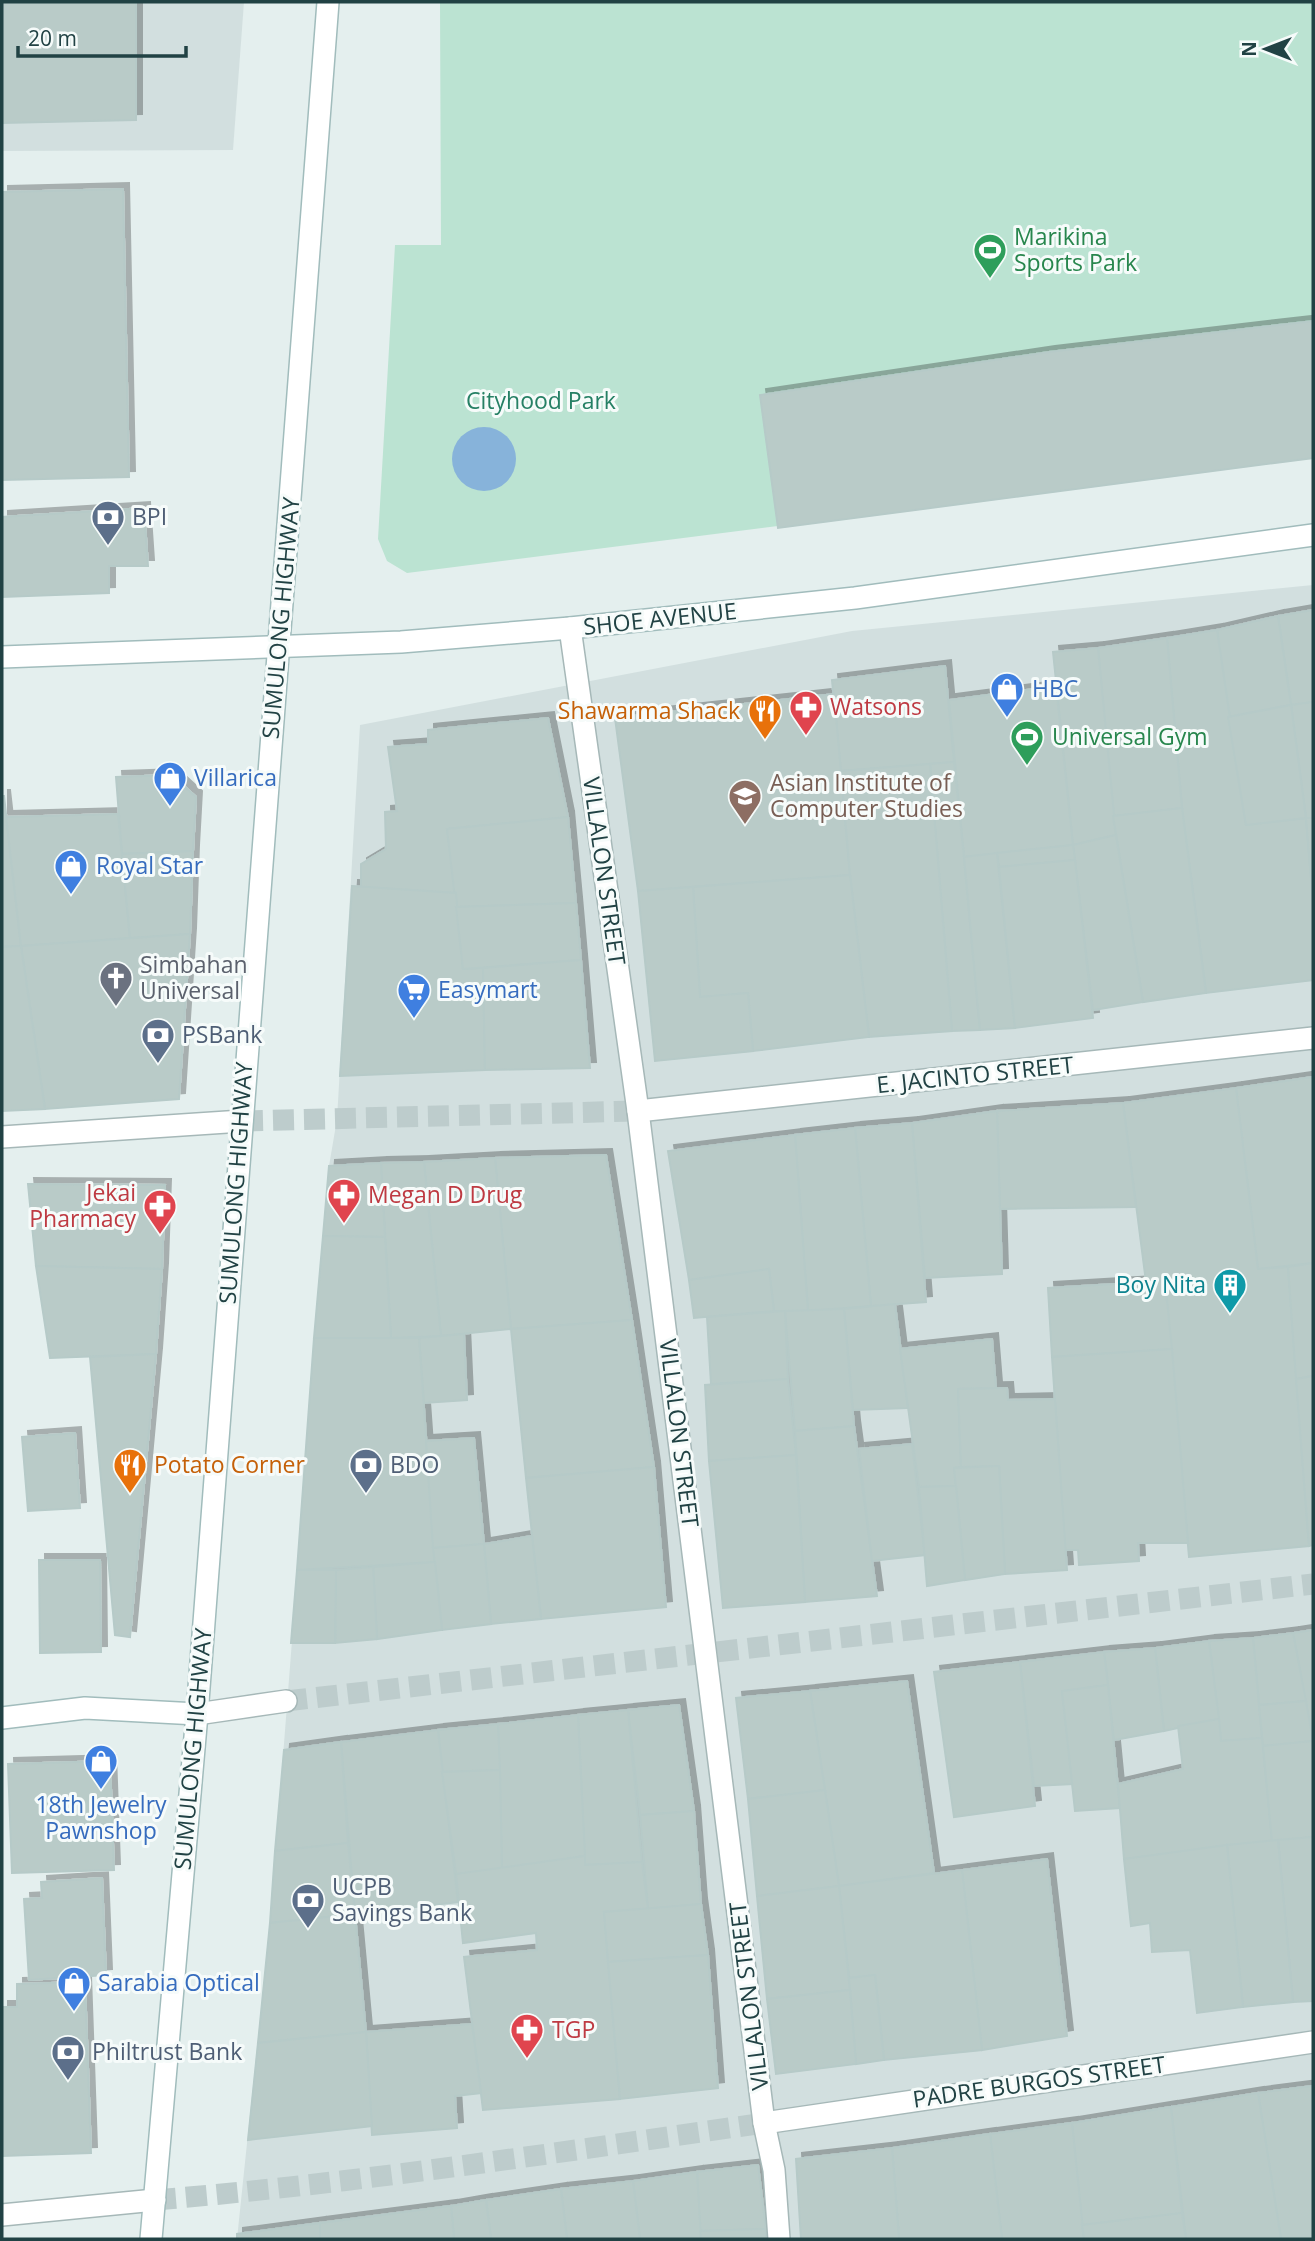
<svg xmlns="http://www.w3.org/2000/svg" width="1315" height="2241" font-family="'Open Sans',sans-serif">
	<style>
		.built { fill: #d2dfdf }
		.green { fill: #bbe3d2 }
		.water { fill: #87b3da }
		.building { fill: #b9cbc8; stroke: #b6cac8; stroke-width: 2; filter: url(#shadow) }
		.lines { fill: none; stroke-linecap: round; stroke-linejoin: round }
		.street-tunnel { stroke: #bdcccc; stroke-width: 21; stroke-dasharray: 21 10; stroke-linecap: butt }
		.street-casing { stroke: #a6b8b8; stroke-width: 24 }
		.secondary-casing { stroke: #a1bcbc; stroke-width: 24 }
		.street { stroke: #fff; stroke-width: 21 }
		.secondary { stroke: #fff; stroke-width: 21 }
		.labels { text-anchor: middle; stroke-width: 6; stroke-linejoin: round; paint-order: stroke }
		.leisure-label { font-size: 23px; fill: #27864d; stroke: #f6fbfa; text-anchor: start }
		.park-label { font-size: 23px; fill: #268065; stroke: #f6fbfa }
		.service-label { font-size: 23px; fill: #4e5e75; stroke: #f6fbfa; text-anchor: start }
		.street-label { font-size: 23px; fill: #214244; stroke: #f6fbfa }
		.shop-label { font-size: 23px; fill: #366cbe; stroke: #f6fbfa; text-anchor: start }
		.health-label { font-size: 23px; fill: #be3a42; stroke: #f6fbfa; text-anchor: start }
		.food-label { font-size: 23px; fill: #c56008; stroke: #f6fbfa; text-anchor: end }
		.education-label { font-size: 23px; fill: #785e54; stroke: #f6fbfa; text-anchor: start }
		.worship-label { font-size: 23px; fill: #5b616d; stroke: #f6fbfa; text-anchor: start }
		.culture-label { font-size: 23px; fill: #0d838f; stroke: #f6fbfa; text-anchor: end }
	</style>
	<defs>
		<filter id="shadow"><feDropShadow dx="6" dy="-6" stdDeviation="0" flood-color="#0004"/></filter>
	</defs>
	<rect width="100%" height="100%" fill="#e4efee"/>
	<g class="built">
		<polygon points="2,2 244,2 233,150 2,151"/>
		<polygon points="1313,585 1313,2239 237,2239 270,1923 329,1166 337,1119 360,725 852,631"/>
	</g>
	<polygon class="green" points="440,2 1313,2 1313,458 407,573 387,561 378,539 395,245 441,245"/>
	<circle class="water" cx="484" cy="459" r="32"/>
	<g class="building">
		<polygon points="2,2 136,2 136,120 2,123"/>
		<polygon points="123,189 129,477 2,480 2,192"/>
		<polygon points="1313,321 1313,458 778,528 760,395 1049,352"/>
		<polygon points="144,508 148,566 109,566 109,593 2,597 2,517"/>
		<polygon points="1313,610 1313,702 1291,705 1278,616"/>
		<polygon points="1278,616 1291,705 1228,717 1217,630"/>
		<polygon points="1217,630 1246,825 1306,818 1313,902 1313,980 1206,993 1182,808 1167,638"/>
		<polygon points="1167,638 1182,808 1113,816 1098,648"/>
		<polygon points="1098,648 1116,835 1073,845 1053,652"/>
		<polygon points="945,666 954,762 841,771 832,680"/>
		<polygon points="1056,686 1073,845 964,857 949,700"/>
		<polygon points="834,694 850,875 638,891 615,718"/>
		<polygon points="1313,702 1313,818 1306,818 1291,705"/>
		<polygon points="1291,705 1306,818 1246,825 1228,717"/>
		<polygon points="548,718 568,817 447,829 456,893 361,887 361,864 386,849 385,812 397,811 388,747 428,744 428,730"/>
		<polygon points="954,762 964,857 980,1030 952,1031 930,764"/>
		<polygon points="930,764 952,1031 869,1037 850,875 841,771"/>
		<polygon points="172,775 196,797 193,851 122,854 116,777"/>
		<polygon points="2,796 4,796 21,946 2,947"/>
		<polygon points="1182,808 1206,993 1143,1002 1113,816"/>
		<polygon points="118,814 130,938 21,946 6,817"/>
		<polygon points="568,817 576,903 456,907 447,829"/>
		<polygon points="1306,818 1313,818 1313,902"/>
		<polygon points="1116,835 1143,1002 1093,1010 1073,845"/>
		<polygon points="1073,845 1075,860 999,867 997,853"/>
		<polygon points="193,851 190,934 130,938 122,854"/>
		<polygon points="997,853 1015,1028 980,1030 964,857"/>
		<polygon points="1075,860 1093,1018 1015,1028 999,867"/>
		<polygon points="850,875 869,1037 753,1051 748,993 700,997 693,887"/>
		<polygon points="352,886 456,893 463,969 483,968 485,1070 340,1076"/>
		<polygon points="693,887 700,997 748,993 753,1051 655,1061 638,891"/>
		<polygon points="576,903 581,960 463,969 456,907"/>
		<polygon points="190,934 179,1099 45,1109 21,946"/>
		<polygon points="21,946 45,1109 2,1111 2,947"/>
		<polygon points="581,960 590,1068 485,1070 483,968"/>
		<polygon points="1313,1077 1313,1263 1258,1269 1236,1088"/>
		<polygon points="1236,1088 1258,1269 1288,1267 1309,1546 1189,1557 1165,1281 1146,1282 1123,1103"/>
		<polygon points="1123,1103 1136,1207 1000,1209 997,1111"/>
		<polygon points="997,1111 1002,1274 925,1278 912,1123"/>
		<polygon points="912,1123 926,1302 871,1306 855,1128"/>
		<polygon points="855,1128 871,1306 808,1311 795,1135"/>
		<polygon points="795,1135 808,1311 774,1311 769,1269 689,1280 668,1151"/>
		<polygon points="606,1155 632,1320 511,1329 495,1158"/>
		<polygon points="495,1158 511,1329 441,1336 424,1162"/>
		<polygon points="424,1162 441,1336 391,1338 381,1163"/>
		<polygon points="381,1163 385,1237 323,1236 329,1166"/>
		<polygon points="28,1184 165,1185 162,1269 36,1266"/>
		<polygon points="323,1236 385,1237 391,1338 314,1338"/>
		<polygon points="1313,1263 1313,1376 1296,1379 1288,1267"/>
		<polygon points="36,1266 162,1269 156,1354 50,1358"/>
		<polygon points="769,1269 774,1311 694,1318 689,1280"/>
		<polygon points="1165,1281 1172,1349 1052,1357 1048,1288"/>
		<polygon points="895,1304 908,1408 853,1410 844,1309"/>
		<polygon points="844,1309 854,1426 795,1431 785,1311"/>
		<polygon points="785,1311 788,1379 711,1384 707,1317"/>
		<polygon points="632,1320 654,1467 526,1478 511,1329"/>
		<polygon points="464,1334 467,1400 424,1403 419,1338"/>
		<polygon points="314,1338 419,1338 435,1562 297,1570"/>
		<polygon points="992,1339 996,1388 958,1389 961,1467 954,1468 956,1486 919,1487 900,1349"/>
		<polygon points="1172,1349 1188,1543 1138,1543 1139,1561 1079,1565 1078,1550 1065,1550 1052,1357"/>
		<polygon points="156,1354 130,1637 115,1635 90,1357"/>
		<polygon points="1313,1376 1313,1545 1309,1546 1296,1379"/>
		<polygon points="788,1379 796,1455 709,1461 705,1385"/>
		<polygon points="1007,1388 1008,1400 1055,1399 1067,1570 1005,1574 999,1466 961,1467 958,1389"/>
		<polygon points="854,1426 877,1596 805,1602 795,1431"/>
		<polygon points="75,1433 80,1508 28,1511 22,1437"/>
		<polygon points="474,1438 484,1544 433,1548 426,1441"/>
		<polygon points="912,1444 925,1555 872,1561 859,1449"/>
		<polygon points="796,1455 805,1602 723,1608 709,1461"/>
		<polygon points="999,1466 1005,1574 965,1580 954,1468"/>
		<polygon points="654,1467 666,1607 541,1619 526,1478"/>
		<polygon points="956,1486 965,1580 927,1586 919,1487"/>
		<polygon points="532,1536 541,1619 491,1624 484,1544"/>
		<polygon points="484,1544 491,1624 442,1630 433,1548"/>
		<polygon points="39,1560 100,1560 101,1652 40,1653"/>
		<polygon points="435,1562 442,1630 377,1639 373,1567"/>
		<polygon points="373,1567 377,1639 335,1643 336,1570"/>
		<polygon points="297,1570 336,1570 335,1643 291,1643"/>
		<polygon points="1313,1630 1313,1743 1293,1633"/>
		<polygon points="1293,1633 1306,1701 1259,1705 1253,1638"/>
		<polygon points="1253,1638 1262,1738 1221,1741 1209,1641"/>
		<polygon points="1209,1641 1219,1719 1164,1731 1155,1648"/>
		<polygon points="1155,1648 1164,1731 1114,1740 1104,1652"/>
		<polygon points="1104,1652 1108,1685 1062,1691 1073,1784 1034,1786 1020,1662"/>
		<polygon points="1020,1662 1035,1806 954,1817 934,1672"/>
		<polygon points="907,1681 934,1873 839,1886 810,1691"/>
		<polygon points="1108,1685 1120,1808 1075,1811 1062,1691"/>
		<polygon points="810,1691 825,1790 748,1799 736,1698"/>
		<polygon points="1306,1701 1313,1741 1263,1746 1259,1705"/>
		<polygon points="679,1705 694,1811 640,1815 628,1710"/>
		<polygon points="628,1710 642,1862 585,1865 578,1715"/>
		<polygon points="578,1715 585,1856 502,1869 498,1724"/>
		<polygon points="1219,1719 1221,1741 1262,1738 1272,1841 1124,1859 1118,1784 1183,1769 1178,1726"/>
		<polygon points="498,1724 500,1770 442,1772 438,1730"/>
		<polygon points="438,1730 458,1902 355,1914 341,1742"/>
		<polygon points="1313,1741 1313,1837 1272,1841 1263,1746"/>
		<polygon points="341,1742 348,1843 275,1851 284,1750"/>
		<polygon points="110,1761 114,1870 12,1873 8,1764"/>
		<polygon points="500,1770 502,1869 456,1874 442,1772"/>
		<polygon points="825,1790 839,1886 757,1896 748,1799"/>
		<polygon points="694,1811 701,1904 648,1909 640,1815"/>
		<polygon points="1313,1837 1313,2001 1293,2002 1278,1840"/>
		<polygon points="1278,1840 1293,2002 1243,2007 1227,1845"/>
		<polygon points="348,1843 355,1914 270,1923 275,1851"/>
		<polygon points="1227,1845 1243,2007 1197,2013 1190,1950 1152,1952 1150,1923 1131,1926 1124,1859"/>
		<polygon points="585,1856 585,1865 642,1862 648,1909 604,1912 620,2099 483,2110 464,1957 537,1950 536,1933 463,1943 456,1874"/>
		<polygon points="1047,1859 1067,2036 982,2050 962,1870"/>
		<polygon points="962,1870 982,2050 884,2060 875,1975 849,1978 839,1886"/>
		<polygon points="102,1878 106,1975 29,1980 24,1899 42,1898 41,1882"/>
		<polygon points="839,1886 850,1990 767,1999 757,1896"/>
		<polygon points="701,1904 708,1955 608,1962 604,1912"/>
		<polygon points="355,1914 366,2032 258,2043 270,1923"/>
		<polygon points="708,1955 718,2088 620,2099 608,1962"/>
		<polygon points="875,1975 884,2060 856,2064 849,1978"/>
		<polygon points="85,1982 91,2153 2,2156 2,2007 17,2007 17,1984"/>
		<polygon points="850,1990 856,2064 776,2074 767,1999"/>
		<polygon points="472,2024 481,2093 455,2096 457,2128 372,2135 366,2032"/>
		<polygon points="366,2032 372,2126 248,2140 258,2043"/>
		<polygon points="1313,2086 1313,2239 1281,2239 1258,2093"/>
		<polygon points="1258,2093 1281,2239 1186,2239 1171,2107"/>
		<polygon points="1171,2107 1182,2213 1082,2225 1072,2123"/>
		<polygon points="1072,2123 1084,2239 1002,2239 990,2134"/>
		<polygon points="990,2134 1002,2239 899,2239 892,2148"/>
		<polygon points="892,2148 899,2239 801,2239 796,2159"/>
		<polygon points="758,2165 766,2229 700,2231 697,2172"/>
		<polygon points="697,2172 701,2239 640,2239 633,2181"/>
		<polygon points="633,2181 640,2239 567,2239 561,2189"/>
		<polygon points="561,2189 567,2239 491,2239 486,2200"/>
		<polygon points="486,2200 491,2239 454,2239 451,2206"/>
		<polygon points="451,2206 454,2239 320,2239 320,2223"/>
		<polygon points="1182,2213 1186,2239 1084,2239 1082,2225"/>
		<polygon points="320,2223 320,2239 237,2239 237,2234"/>
		<polygon points="766,2229 766,2239 701,2239 700,2231"/>
	</g>
	<g class="lines">
		<g class="street-tunnel">
			<polyline points="242,1121 638,1111"/>
			<polyline points="286,1701 1313,1584"/>
			<path d="M155,2200c204,-17 406,-48 609,-77"/>
		</g>
		<defs>
			<g id="street">
				<polyline points="570,628 638,1111 764,2123 774,2170 779,2239"/>
				<polyline points="638,1111 1313,1038"/>
				<polyline points="2,1137 242,1121"/>
				<polyline points="197,1714 286,1701"/>
				<polyline points="764,2123 1313,2042"/>
				<polyline points="2,2215 155,2200"/>
			</g>
			<g id="secondary">
				<polyline points="2,657 401,642 570,628 855,598 1313,535"/>
				<polyline points="2,1718 85,1708 197,1714"/>
				<polyline points="151,2239 197,1714 328,2"/>
			</g>
		</defs>
		<use href="#street" class="street-casing"/>
		<use href="#secondary" class="secondary-casing"/>
		<use href="#street" class="street"/>
		<use href="#secondary" class="secondary"/>
	</g>
	<defs>
		<symbol id="stadium-pin" viewBox="-11 -11 22 30"><path d="M0 17L-7.5 6A9.5 9.5 0 1 1 7.5 6Z" fill="#2e9e5b" stroke="#f6fbfa"/><path d="M0-5a6.5 5 0 1 0 0 10a6.5 5 0 1 0 0-10ZM-3.5-1.8h7v3.6h-7Z" fill="#fff"/></symbol>
		<symbol id="bank-pin" viewBox="-11 -11 22 30"><path d="M0 17L-7.5 6A9.5 9.5 0 1 1 7.5 6Z" fill="#5c6f8a" stroke="#f6fbfa"/><path d="M-6-4H6V4H-6ZM0-2.3a2.3 2.3 0 1 0 0 4.6a2.3 2.3 0 1 0 0-4.6Z" fill="#fff"/></symbol>
		<symbol id="shop-pin" viewBox="-11 -11 22 30"><path d="M0 17L-7.5 6A9.5 9.5 0 1 1 7.5 6Z" fill="#3f7fe0" stroke="#f6fbfa"/><path d="M-5-2.5h2.3a2.7 3.5 0 0 1 5.4 0H5L5.5 6h-11ZM-1.5-2.5h3a1.5 2.3 0 0 0-3 0Z" fill="#fff"/></symbol>
		<symbol id="pharmacy-pin" viewBox="-11 -11 22 30"><path d="M0 17L-7.5 6A9.5 9.5 0 1 1 7.5 6Z" fill="#e0444e" stroke="#f6fbfa"/><path d="M-2-6h4v4h4v4h-4v4h-4v-4h-4v-4h4Z" fill="#fff"/></symbol>
		<symbol id="restaurant-pin" viewBox="-11 -11 22 30"><path d="M0 17L-7.5 6A9.5 9.5 0 1 1 7.5 6Z" fill="#e8710a" stroke="#f6fbfa"/><path d="M-5-6h1v4h1v-4h1v4h1v-4h1v5L-1.5 .5V6h-2V.5L-5-1ZM5-6V6H3V1.5H1.5Q1.5-4 5-6Z" fill="#fff"/></symbol>
		<symbol id="school-pin" viewBox="-11 -11 22 30"><path d="M0 17L-7.5 6A9.5 9.5 0 1 1 7.5 6Z" fill="#8d6e63" stroke="#f6fbfa"/><path d="M0-5L7-2L0 1L-7-2ZM-4 1L0 2.5L4 1V4Q0 6-4 4Z" fill="#fff"/></symbol>
		<symbol id="church-pin" viewBox="-11 -11 22 30"><path d="M0 17L-7.5 6A9.5 9.5 0 1 1 7.5 6Z" fill="#6b7280" stroke="#f6fbfa"/><path d="M-1.2-6h2.4v3.5h3.3v2.4h-3.3V6h-2.4V-.1h-3.3v-2.4h3.3Z" fill="#fff"/></symbol>
		<symbol id="supermarket-pin" viewBox="-11 -11 22 30"><path d="M0 17L-7.5 6A9.5 9.5 0 1 1 7.5 6Z" fill="#3f7fe0" stroke="#f6fbfa"/><path d="M-6-5.5h2.5l.6 2H6L4.5 2H-2.5L-4.4-4H-6ZM-1.5 3.2a1.3 1.3 0 1 0 .1 0ZM3 3.2a1.3 1.3 0 1 0 .1 0Z" fill="#fff"/></symbol>
		<symbol id="building-pin" viewBox="-11 -11 22 30"><path d="M0 17L-7.5 6A9.5 9.5 0 1 1 7.5 6Z" fill="#0f9aa8" stroke="#f6fbfa"/><path d="M-4-6H4V6H1V3H-1V6H-4ZM-2.5-4.3h1.7v1.8h-1.7ZM.8-4.3h1.7v1.8H.8ZM-2.5-1h1.7V.8h-1.7ZM.8-1h1.7V.8H.8Z" fill="#fff"/></symbol>
	</defs>
	<g fill-rule="evenodd">
		<use href="#stadium-pin" x="971" y="231" width="38" height="52"/>
		<use href="#bank-pin" x="89" y="498" width="38" height="52"/>
		<use href="#shop-pin" x="988" y="670" width="38" height="52"/>
		<use href="#pharmacy-pin" x="787" y="688" width="38" height="52"/>
		<use href="#restaurant-pin" x="746" y="692" width="38" height="52"/>
		<use href="#stadium-pin" x="1008" y="718" width="38" height="52"/>
		<use href="#shop-pin" x="151" y="759" width="38" height="52"/>
		<use href="#school-pin" x="726" y="777" width="38" height="52"/>
		<use href="#shop-pin" x="52" y="847" width="38" height="52"/>
		<use href="#church-pin" x="97" y="959" width="38" height="52"/>
		<use href="#supermarket-pin" x="395" y="971" width="38" height="52"/>
		<use href="#bank-pin" x="139" y="1016" width="38" height="52"/>
		<use href="#pharmacy-pin" x="325" y="1176" width="38" height="52"/>
		<use href="#pharmacy-pin" x="141" y="1187" width="38" height="52"/>
		<use href="#building-pin" x="1211" y="1266" width="38" height="52"/>
		<use href="#restaurant-pin" x="111" y="1446" width="38" height="52"/>
		<use href="#bank-pin" x="347" y="1446" width="38" height="52"/>
		<use href="#shop-pin" x="82" y="1742" width="38" height="52"/>
		<use href="#bank-pin" x="289" y="1881" width="38" height="52"/>
		<use href="#shop-pin" x="55" y="1964" width="38" height="52"/>
		<use href="#pharmacy-pin" x="508" y="2011" width="38" height="52"/>
		<use href="#bank-pin" x="49" y="2033" width="38" height="52"/>
	</g>
	<g class="labels">
		<g class="leisure-label">
			<text x="1014" y="245">Marikina<tspan x="1014" dy="26">Sports Park</tspan></text>
			<text x="1052" y="745">Universal Gym</text>
		</g>
		<g class="park-label">
			<text x="541" y="409">Cityhood Park</text>
		</g>
		<g class="service-label">
			<text x="132" y="525">BPI</text>
			<text x="182" y="1043">PSBank</text>
			<text x="390" y="1473">BDO</text>
			<text x="332" y="1895">UCPB<tspan x="332" dy="26">Savings Bank</tspan></text>
			<text x="92" y="2060">Philtrust Bank</text>
		</g>
		<g class="street-label">
			<text transform="translate(281 618) rotate(-85)" y="8">SUMULONG HIGHWAY</text>
			<text transform="translate(660 619) rotate(-6)" y="8">SHOE AVENUE</text>
			<text transform="translate(604 871) rotate(82)" y="8">VILLALON STREET</text>
			<text transform="translate(975 1075) rotate(-6)" y="8">E. JACINTO STREET</text>
			<text transform="translate(236 1183) rotate(-86)" y="8">SUMULONG HIGHWAY</text>
			<text transform="translate(679 1433) rotate(83)" y="8">VILLALON STREET</text>
			<text transform="translate(193 1749) rotate(-85)" y="8">SUMULONG HIGHWAY</text>
			<text transform="translate(749 1996) rotate(-97)" y="8">VILLALON STREET</text>
			<text transform="translate(1039 2082) rotate(-8)" y="8">PADRE BURGOS STREET</text>
		</g>
		<g class="shop-label">
			<text x="1032" y="697">HBC</text>
			<text x="194" y="786">Villarica</text>
			<text x="96" y="874">Royal Star</text>
			<text x="438" y="998">Easymart</text>
			<text x="101" y="1813" text-anchor="middle">18th Jewelry<tspan x="101" dy="26">Pawnshop</tspan></text>
			<text x="98" y="1991">Sarabia Optical</text>
		</g>
		<g class="health-label">
			<text x="830" y="715">Watsons</text>
			<text x="136" y="1201" text-anchor="end">Jekai<tspan x="136" dy="26">Pharmacy</tspan></text>
			<text x="368" y="1203">Megan D Drug</text>
			<text x="552" y="2038">TGP</text>
		</g>
		<g class="food-label">
			<text x="740" y="719">Shawarma Shack</text>
			<text x="154" y="1473" text-anchor="start">Potato Corner</text>
		</g>
		<g class="education-label">
			<text x="770" y="791">Asian Institute of<tspan x="770" dy="26">Computer Studies</tspan></text>
		</g>
		<g class="worship-label">
			<text x="140" y="973">Simbahan<tspan x="140" dy="26">Universal</tspan></text>
		</g>
		<g class="culture-label">
			<text x="1206" y="1293">Boy Nita</text>
		</g>
	</g>
	<rect width="1315" height="2241" fill="none" stroke="#214244" stroke-width="7"/>
	<g transform="translate(1266 49) rotate(270)" stroke="#f6fbfa" stroke-width="5" paint-order="stroke">
	<path d="M0-5L12 26L0 18L-12 26Z" fill="#214244"/>
	<text y="-10" font-size="19" font-weight="bold" text-anchor="middle" fill="#214244">N</text>
	</g>
	<path d="M18 46v10h168v-10" fill="none" stroke="#214244" stroke-width="3.5"/>
	<text x="28" y="46" font-size="21" fill="#214244" stroke="#f6fbfa" stroke-width="5" paint-order="stroke">20 m</text>
</svg>
